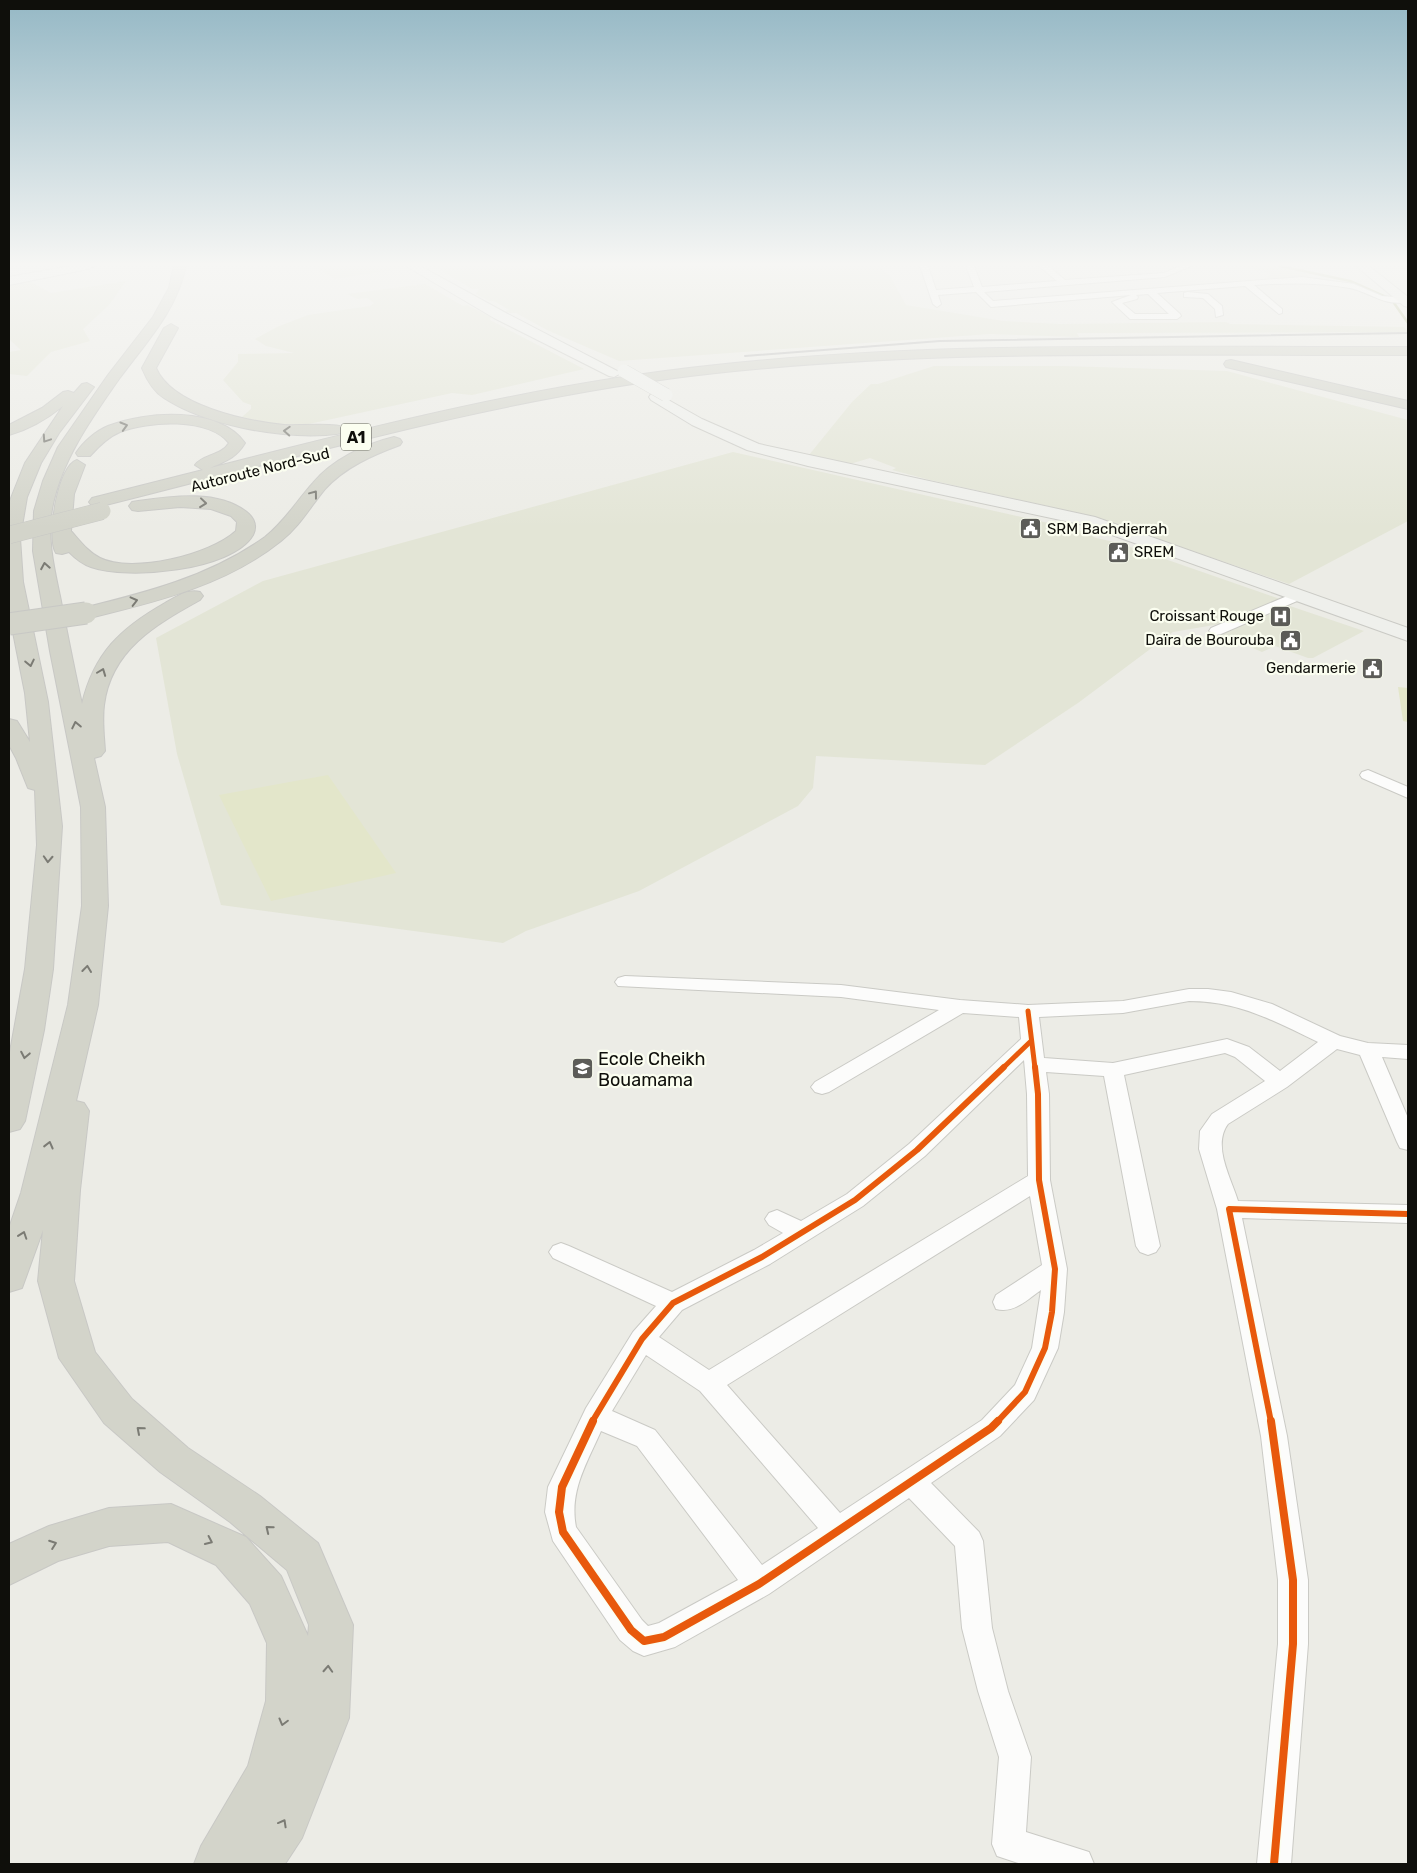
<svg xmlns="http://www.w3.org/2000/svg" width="1417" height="1873" font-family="Rubik,sans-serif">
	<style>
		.built { fill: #e3e5d6 }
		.green { fill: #e3e6ca }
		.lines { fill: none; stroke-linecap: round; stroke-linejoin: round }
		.stream { stroke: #b8be91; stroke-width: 2.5 }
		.street-casing { stroke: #cacac5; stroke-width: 2 }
		.secondary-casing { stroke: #cacac5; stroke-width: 2 }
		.highway-casing { stroke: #c8c8c5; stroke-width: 2 }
		.street { fill: #fcfcfb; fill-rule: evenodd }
		.secondary { fill: #eff0ec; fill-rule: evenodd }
		.highway { fill: #d3d4ca; fill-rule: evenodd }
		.rail { stroke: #bcbcbb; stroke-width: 2 }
		.secondary-bridge-casing { stroke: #cacac5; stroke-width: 14; stroke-linecap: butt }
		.highway-bridge-far1-casing { stroke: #c8c8c5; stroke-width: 18; stroke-linecap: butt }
		.highway-bridge-casing { stroke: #c8c8c5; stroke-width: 23; stroke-linecap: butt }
		.secondary-bridge { stroke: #eff0ec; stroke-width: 13 }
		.highway-bridge-far1 { stroke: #d3d4ca; stroke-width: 17 }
		.highway-bridge { stroke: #d3d4ca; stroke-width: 21 }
		.cycleway-far2-casing { stroke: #fbfef0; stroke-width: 8 }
		.cycleway-far1-casing { stroke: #fbfef0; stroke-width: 9 }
		.cycleway-casing { stroke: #fbfef0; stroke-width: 11 }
		.cycleway-far2 { stroke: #e8590c; stroke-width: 5 }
		.cycleway-far1 { stroke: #e8590c; stroke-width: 6 }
		.cycleway { stroke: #e8590c; stroke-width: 8 }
		.oneway { stroke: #7b7b74 }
		.labels { text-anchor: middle; stroke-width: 4.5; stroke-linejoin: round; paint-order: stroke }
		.far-street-label { font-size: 15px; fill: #0f0f0b; stroke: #fbfef0 }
		.far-poi-label { font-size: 15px; fill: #0f0f0b; stroke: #fbfef0; text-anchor: end }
		.shield { fill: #fbfef0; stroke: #565750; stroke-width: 1 }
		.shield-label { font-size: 16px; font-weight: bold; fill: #0f0f0b }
		.poi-label { font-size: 18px; fill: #0f0f0b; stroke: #fbfef0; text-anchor: start }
	</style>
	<rect width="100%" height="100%" fill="#ecece6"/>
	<g class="built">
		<polygon points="314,266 400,266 404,268 335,279"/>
		<polygon points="434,266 878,266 890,276 906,305 1003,321 1060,324 1226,322 1230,324 1404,327 1408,332 1077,333 1079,337 990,334 619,361 547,330 516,313 510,313 505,311 509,310 494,301 489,301 476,294 479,289 472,289"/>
		<polygon points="1241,266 1274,266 1313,275 1273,279 1267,277 1272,274"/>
		<polygon points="27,280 51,293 126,281 109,305 83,329 90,341 51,352 27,376 9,374 9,352 21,350 9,339 9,283"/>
		<polygon points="425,284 463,306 467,305 491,317 490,320 584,369 472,395 452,393 295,427 268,424 242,417 251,409 251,405 243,402 223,380 238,362 238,354 294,353 266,346 255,339 277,327 308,315 370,306 374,303 367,298 357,299 347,294"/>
		<polygon points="934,366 1063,366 1227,371 1408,420 1408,521 1289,584 1088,515 930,480 892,470 896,468 870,458 850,464 809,455 852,402 871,384 878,384"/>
		<polygon points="733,452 1079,530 1096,538 1119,543 1280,599 1226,623 1173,632 1078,703 985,765 816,756 813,788 798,806 639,891 526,931 503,943 221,905 177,754 156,638 263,581"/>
		<polygon points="1284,604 1364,631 1313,658 1308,658 1275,646 1262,652 1220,634"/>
	</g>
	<g class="green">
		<polygon points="1398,687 1408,688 1408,722 1403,721"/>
		<polygon points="328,775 396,873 271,901 219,795"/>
	</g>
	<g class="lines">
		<g class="stream">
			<polyline points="1280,266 1350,281 1388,298"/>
			<polyline points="1394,303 1408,323"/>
		</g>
		<defs>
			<g id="street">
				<path d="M920,266h8l8,24 38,-3 -8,-21h8l8,21 75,-6 -18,-15h9l17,14 99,-7 16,-7h11l-26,11 -181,15 9,9 309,-24 52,7 28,12 26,2v3c-21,7 -39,-9 -58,-13 -33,-6 -63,-5 -96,-3l28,24v4l-3,1 -34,-28 -88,7 23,21 1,2 -4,3h-47l-18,-17 19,-7 -140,12 -15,-15 -38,3 3,9 -4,3 -4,-3zM1148,294l1,1 20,19h-34l-13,-11 15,-4 1,-2 -2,-2z"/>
				<polygon points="1187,292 1208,294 1222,306 1223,315 1216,317 1215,309 1203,298 1184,297 1184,293"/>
				<polygon points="1299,591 1304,592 1306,595 1304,598 1221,634 1216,635 1209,631 1211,628"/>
				<polygon points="1368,770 1408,787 1408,798 1362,778 1360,775 1362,772"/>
				<path d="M625,976l216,9 119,15 68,5 95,-4 66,-12h19l23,3 41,12 68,32 28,7 40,2v14l-26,-2 26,61v32l-8,-2 -3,-6 -37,-87 -23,-6 -50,38 -59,37c-16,22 3,54 10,77l170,4v18l-166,-5 45,218 21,144v64l-17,220h-34l21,-220v-64l-17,-144 -44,-227 -18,-60 1,-18 12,-17 53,-33 -30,-24 -10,-4 -101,22 36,171 -4,6 -8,3 -8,-3 -4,-6 -32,-170 -58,-4 3,22 1,86 17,89 -3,43 -6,36 -24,52 -34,36 -69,47 48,49 4,9 9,87 16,63 23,66 -5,75 63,20 5,12h-73l-24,-8 -5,-12 7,-87 -21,-66 -16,-63 -7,-82 -46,-48 -140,96 -94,53 -31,9 -11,-5 -13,-11 -67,-99 -8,-29 3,-25 38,-79 47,-76 23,-26 -103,-48 -4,-6 4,-6 8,-3 8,3 103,46 82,-42 29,-17 -14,-8 -4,-6 4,-6 8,-3 24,11 46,-27 62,-50 112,-105 -2,-22 -56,-4 -134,79 -7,2 -7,-2 -4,-5 4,-5 124,-72 -98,-13 -223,-11 -3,-4 3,-4zM1189,1001c50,0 85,20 129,41l-38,29 -31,-24 -22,-8 -114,24 -69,-5 -5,-41 84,-4zM1024,1060l3,34 1,82 -319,194 -50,-33 23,-27 88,-46 93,-58 62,-50zM1030,1196l12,69 -46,30 -3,7 3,7c17,5 31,-9 45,-19l-9,58 -17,37 -33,35 -142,93 -113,-128zM646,1355l54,36 118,137 -56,37 -107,-135 -43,-19zM601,1431l36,15 101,134 -79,43 -11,3 -6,-6 -66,-93c-7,-36 11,-64 25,-96z"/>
			</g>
			<g id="secondary">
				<polygon points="70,266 94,266 88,269 9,285 9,277"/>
				<polygon points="406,266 420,266 504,312 621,373 614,377 609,376 494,318"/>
				<polygon points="1356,266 1369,266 1408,297 1408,307 1404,306"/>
				<polygon points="656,393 702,419 759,444 1095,517 1408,628 1408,641 1084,525 808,466 747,450 692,425 651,400 649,397 651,394"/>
			</g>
			<g id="highway">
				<path d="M174,266h12c-10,46 -40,76 -67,113 -28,40 -58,82 -67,130 -5,29 2,59 8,87 7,36 14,72 22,108 12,-51 39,-76 83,-101 11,-6 22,-14 35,-11l3,4 -3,4c-45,25 -89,50 -96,105 -2,15 0,31 1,46l-4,5 -7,2 11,49 3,99 -10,99 -22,96 8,2 5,8 -9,79 -6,91 21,71 37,47 56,49 72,48 58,47 35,82 -4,93 -47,120 -17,26h-91l7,-18 47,-80 18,-65 1,-58 -17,-39 -34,-39 -48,-23 -59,4 -51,15 -49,24v-41l40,-18 60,-18 62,-4 75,33 35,39 27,60 1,-11 -22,-55 -57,-48 -70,-50 -56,-49 -45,-65 -21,-77 5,-51 -21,58 -13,4v-64l12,-35 47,-188 14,-99 -1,-99 -31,-156 -17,-100 1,-40 9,-30 15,-34 50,-72 45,-58 16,-29z"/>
				<path d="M171,324l7,4 -22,40c16,38 90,53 128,57 11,1 58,-3 63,4 -5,6 -14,5 -21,6 -48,3 -121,-10 -162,-37 -11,-7 -17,-18 -22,-30l22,-40z"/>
				<path d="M1408,347v8c-230,1 -463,-7 -692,18 -211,23 -413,83 -618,134l-6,-1 -3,-4 3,-4 111,-28 -8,-5c8,-11 26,-9 34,-22 -21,-26 -81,-22 -109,-11 -12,5 -22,15 -30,24h-12l-2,-3c7,-11 20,-22 32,-27 38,-15 111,-20 137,17 -9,15 -19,18 -35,25 167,-43 334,-85 506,-103 229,-25 462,-17 692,-18z"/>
				<polygon points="1231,360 1408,401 1408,409 1226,367 1224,364 1226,361"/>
				<path d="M87,383l7,4 -35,46 -18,30 -14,34 -7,41 3,44 25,120 14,124 -9,143 -9,61 -19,91 -5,8 -11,3v-75l16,-88 12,-124 -2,-55 -7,-2 -12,-30 -7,-13v-26l8,2 13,21 -5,-49 -16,-81v-109l16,-40 38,-57c-15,12 -35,24 -54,29v-10l33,-17 21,-16 5,-1 6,2 8,-9z"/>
				<path d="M394,437l6,2 2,3 -2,3c-27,10 -55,22 -75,44 -15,18 -25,37 -44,52 -56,45 -126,61 -195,78l-7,-2 -3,-4 3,-4c65,-16 130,-32 186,-72 20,-16 31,-35 48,-54 19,-23 52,-39 81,-46z"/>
				<path d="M77,460l8,5 -11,29 -3,37c9,10 17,21 29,27 32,16 110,-3 136,-27l1,-9 -6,-6 -20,-7 -31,-2 -42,4 -6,-1 -3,-4 3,-4 6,-1c34,-5 83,-12 111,13 6,6 8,13 4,21 -21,36 -126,45 -162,32 -9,-3 -16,-9 -22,-15l-7,2 -6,-1c-10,-15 2,-88 21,-93z"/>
			</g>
		</defs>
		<use href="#street" class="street-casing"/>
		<use href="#secondary" class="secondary-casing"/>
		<use href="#highway" class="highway-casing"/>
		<use href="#street" class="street"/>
		<use href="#secondary" class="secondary"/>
		<use href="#highway" class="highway"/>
		<polyline class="rail" points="745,356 940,341 1408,333"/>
		<defs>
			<polyline id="secondary-bridge" points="624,371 666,395"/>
			<polyline id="highway-bridge-far1" points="9,535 102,511"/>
			<polyline id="highway-bridge" points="9,624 86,613"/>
		</defs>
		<use href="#secondary-bridge" class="secondary-bridge-casing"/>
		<use href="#highway-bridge-far1" class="highway-bridge-far1-casing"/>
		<use href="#highway-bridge" class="highway-bridge-casing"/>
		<use href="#secondary-bridge" class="secondary-bridge"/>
		<use href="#highway-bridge-far1" class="highway-bridge-far1"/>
		<use href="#highway-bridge" class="highway-bridge"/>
		<defs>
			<g id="cycleway-far2">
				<polyline points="1028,1011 1035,1068"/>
				<polyline points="1003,1068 1030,1042"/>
			</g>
			<g id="cycleway-far1">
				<polyline points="592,1422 642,1339 673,1303 762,1257 855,1200 917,1150 1004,1067"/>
				<polyline points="997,1422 1025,1392 1045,1348 1052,1312 1055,1269 1039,1180 1038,1094 1035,1067"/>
				<polyline points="1271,1422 1229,1209 1408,1214"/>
			</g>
			<g id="cycleway">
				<polyline points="593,1421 562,1487 559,1512 563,1532 631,1630 644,1641 664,1637 759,1584 991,1428 998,1421"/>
				<polyline points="1271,1421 1293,1580 1293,1644 1274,1864"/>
			</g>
		</defs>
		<use href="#cycleway-far2" class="cycleway-far2-casing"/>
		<use href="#cycleway-far1" class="cycleway-far1-casing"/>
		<use href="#cycleway" class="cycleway-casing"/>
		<use href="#cycleway-far2" class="cycleway-far2"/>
		<use href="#cycleway-far1" class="cycleway-far1"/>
		<use href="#cycleway" class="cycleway"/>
	</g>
	<defs><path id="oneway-chevron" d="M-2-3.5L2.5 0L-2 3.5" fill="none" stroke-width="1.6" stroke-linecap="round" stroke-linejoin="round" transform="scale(1.25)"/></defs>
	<g class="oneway">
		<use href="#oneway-chevron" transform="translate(124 426) rotate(-16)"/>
		<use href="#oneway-chevron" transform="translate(287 431) rotate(-177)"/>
		<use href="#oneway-chevron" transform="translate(46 439) rotate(124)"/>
		<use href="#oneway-chevron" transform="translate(314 494) rotate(-53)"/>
		<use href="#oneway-chevron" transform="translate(203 503) rotate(6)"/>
		<use href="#oneway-chevron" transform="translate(45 566) rotate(-100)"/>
		<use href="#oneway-chevron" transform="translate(134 601) rotate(-14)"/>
		<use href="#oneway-chevron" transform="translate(30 663) rotate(78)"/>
		<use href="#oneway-chevron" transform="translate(102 672) rotate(-69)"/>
		<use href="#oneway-chevron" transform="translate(76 725) rotate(-102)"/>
		<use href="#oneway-chevron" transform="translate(48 859) rotate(93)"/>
		<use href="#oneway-chevron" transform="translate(87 969) rotate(-83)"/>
		<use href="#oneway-chevron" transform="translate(25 1055) rotate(101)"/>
		<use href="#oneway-chevron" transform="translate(49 1145) rotate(-76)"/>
		<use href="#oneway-chevron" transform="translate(23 1235) rotate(-71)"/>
		<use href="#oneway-chevron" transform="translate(140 1430) rotate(-139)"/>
		<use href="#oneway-chevron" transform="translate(269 1529) rotate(-141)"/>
		<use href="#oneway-chevron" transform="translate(209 1541) rotate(25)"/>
		<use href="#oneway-chevron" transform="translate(53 1544) rotate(-20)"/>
		<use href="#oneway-chevron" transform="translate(328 1669) rotate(-87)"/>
		<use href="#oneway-chevron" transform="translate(283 1722) rotate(105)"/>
		<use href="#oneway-chevron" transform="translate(283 1823) rotate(-61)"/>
	</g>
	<linearGradient id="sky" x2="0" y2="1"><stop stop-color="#95b8c5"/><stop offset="0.5" stop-color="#f6f6f4"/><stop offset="1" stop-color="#f6f6f4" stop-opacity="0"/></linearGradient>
	<rect width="1417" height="528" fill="url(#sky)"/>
	<defs>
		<symbol id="civic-square" viewBox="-11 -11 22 22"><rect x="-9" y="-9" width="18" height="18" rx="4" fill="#5c5c58" stroke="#fbfef0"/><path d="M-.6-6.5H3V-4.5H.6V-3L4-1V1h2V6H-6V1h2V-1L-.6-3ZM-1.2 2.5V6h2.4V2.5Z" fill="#fff"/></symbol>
		<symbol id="hospital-square" viewBox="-11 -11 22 22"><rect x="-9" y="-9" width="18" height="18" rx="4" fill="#5c5c58" stroke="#fbfef0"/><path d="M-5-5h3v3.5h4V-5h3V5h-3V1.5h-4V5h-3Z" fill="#fff"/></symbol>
		<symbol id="school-square" viewBox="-11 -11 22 22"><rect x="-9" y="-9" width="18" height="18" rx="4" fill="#5c5c58" stroke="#fbfef0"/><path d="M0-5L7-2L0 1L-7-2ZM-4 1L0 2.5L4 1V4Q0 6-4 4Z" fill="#fff"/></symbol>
	</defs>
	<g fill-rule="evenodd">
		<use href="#civic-square" x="1018" y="516" width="25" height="25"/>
		<use href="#civic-square" x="1106" y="540" width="25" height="25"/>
		<use href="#hospital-square" x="1268" y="604" width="25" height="25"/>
		<use href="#civic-square" x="1278" y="628" width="25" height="25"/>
		<use href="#civic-square" x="1360" y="656" width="25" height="25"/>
		<use href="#school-square" x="570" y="1056" width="25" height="25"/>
	</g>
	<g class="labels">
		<g class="far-street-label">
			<text transform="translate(260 470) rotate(-14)" y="5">Autoroute Nord-Sud</text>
		</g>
		<g class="far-poi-label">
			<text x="1047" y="534" text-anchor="start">SRM Bachdjerrah</text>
			<text x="1134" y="557" text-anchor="start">SREM</text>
			<text x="1264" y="621">Croissant Rouge</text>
			<text x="1274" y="645">Daïra de Bourouba</text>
			<text x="1356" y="673">Gendarmerie</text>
		</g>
		<rect class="shield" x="341" y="423.5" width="30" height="27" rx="4"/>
		<g class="shield-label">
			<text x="356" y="443">A1</text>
		</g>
		<g class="poi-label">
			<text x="598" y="1065">Ecole Cheikh<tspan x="598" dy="21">Bouamama</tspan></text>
		</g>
	</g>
	<rect width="1417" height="1873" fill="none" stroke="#0f0f0b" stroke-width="20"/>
</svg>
